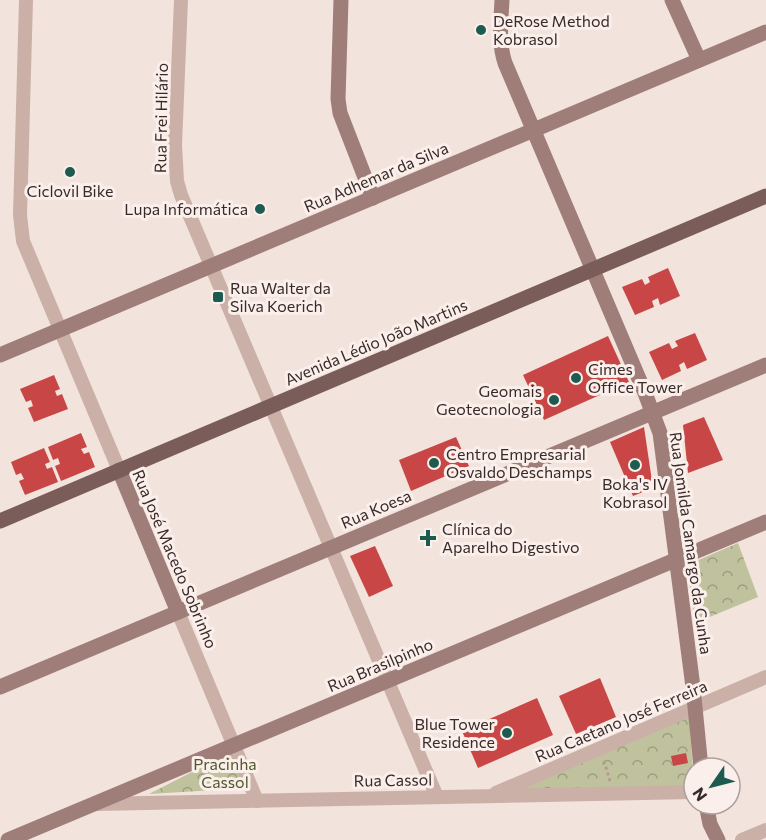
<svg xmlns="http://www.w3.org/2000/svg" width="766" height="840" font-family="Commissioner,sans-serif">
	<style>
		.park { fill: url(#park-crowns) }
		.building { fill: #c84746 }
		.lines { fill: none; stroke-linecap: round; stroke-linejoin: round }
		.path { stroke: #b79a92; stroke-width: 3; stroke-dasharray: 3 3; stroke-linecap: butt }
		.street { stroke: #cbb0a8; stroke-width: 14 }
		.secondary { stroke: #9f7e7a; stroke-width: 15 }
		.primary { stroke: #7a5d59; stroke-width: 15 }
		.poi-dot { fill: #1d5b50; stroke: #faefea; stroke-width: 2 }
		.labels { text-anchor: middle; stroke-width: 6; stroke-linejoin: round; paint-order: stroke }
		.poi-label { font-size: 16px; fill: #382a29; stroke: #faefea; text-anchor: start }
		.street-label { font-size: 16px; fill: #382a29; stroke: #faefea }
		.park-label { font-size: 16px; fill: #51572c; stroke: #faefea }
	</style>
	<defs>
		<pattern id="park-crowns" width="20" height="18" patternUnits="userSpaceOnUse" patternTransform="scale(1.5)"><rect width="20" height="18" fill="#bfc29c"/><path d="M2 6a3 3 0 1 1 6 0M12 15a3 3 0 1 1 6 0" fill="none" stroke="#9c9e7f"/></pattern>
	</defs>
	<rect width="100%" height="100%" fill="#f3e3dd"/>
	<g class="park">
		<polygon points="738,543 758,597 695,623 687,565"/>
		<polygon points="689,716 694,786 512,792"/>
		<polygon points="233,751 249,788 149,794"/>
	</g>
	<g class="building">
		<polygon points="668,268 680,296 660,305 658,298 652,301 654,307 635,315 622,287 642,279 645,285 650,282 648,277"/>
		<polygon points="695,333 707,360 687,369 684,362 679,365 681,371 662,380 649,352 669,343 672,349 678,346 675,341"/>
		<polygon points="608,336 629,382 544,420 523,375"/>
		<polygon points="54,375 60,389 55,391 57,396 62,394 68,409 34,422 28,408 33,406 31,400 26,402 20,389"/>
		<polygon points="704,417 723,460 688,473 683,425"/>
		<polygon points="644,427 653,488 633,496 610,442"/>
		<polygon points="81,433 87,447 81,449 84,454 89,452 95,467 61,481 55,466 60,464 58,458 53,460 48,447"/>
		<polygon points="456,437 469,466 411,491 399,460"/>
		<polygon points="44,448 50,462 45,464 47,469 52,467 58,482 25,495 19,481 24,479 21,473 16,475 11,462"/>
		<polygon points="375,546 393,586 369,597 350,556"/>
		<polygon points="600,678 616,717 576,734 559,696"/>
		<polygon points="537,698 553,735 478,768 462,731"/>
		<polygon points="686,753 688,763 673,766 671,756"/>
	</g>
	<g class="lines">
		<polyline class="path" points="604,761 610,781"/>
		<g class="street">
			<polyline points="26,0 20,215 23,241 119,470"/>
			<polyline points="181,0 175,145 177,181 181,195 437,797"/>
			<polyline points="178,612 257,801"/>
			<polyline points="496,793 766,677"/>
			<polyline points="96,804 694,792"/>
			<polyline points="742,840 766,830"/>
		</g>
		<g class="secondary">
			<polyline points="341,0 338,99 340,113 373,198"/>
			<path d="M502,0c-1,22 -4,42 3,63l140,330 15,40 33,254 8,81"/>
			<polyline points="672,0 699,60"/>
			<polyline points="0,355 766,32"/>
			<polyline points="119,470 178,612"/>
			<polyline points="0,687 766,365"/>
			<polyline points="706,804 710,824 718,840"/>
			<polyline points="8,840 766,522"/>
		</g>
		<polyline class="primary" points="0,521 766,196"/>
	</g>
	<g class="poi-dot">
		<circle cx="481" cy="30" r="6"/>
		<circle cx="70" cy="172" r="6"/>
		<circle cx="260" cy="209" r="6"/>
		<rect x="212" y="291" width="12" height="12" rx="3"/>
		<circle cx="576" cy="378" r="6"/>
		<circle cx="554" cy="400" r="6"/>
		<circle cx="434" cy="463" r="6"/>
		<circle cx="635" cy="465" r="6"/>
		<path d="M425 529h6v6h6v6h-6v6h-6v-6h-6v-6h6z"/>
		<circle cx="507" cy="733" r="6"/>
	</g>
	<g class="labels">
		<g class="poi-label">
			<text x="493" y="27">DeRose Method<tspan x="493" dy="18">Kobrasol</tspan></text>
			<text x="70" y="197" text-anchor="middle">Ciclovil Bike</text>
			<text x="248" y="215" text-anchor="end">Lupa Informática</text>
			<text x="230" y="294">Rua Walter da<tspan x="230" dy="18">Silva Koerich</tspan></text>
			<text x="588" y="375">Cimes<tspan x="588" dy="18">Office Tower</tspan></text>
			<text x="542" y="397" text-anchor="end">Geomais<tspan x="542" dy="18">Geotecnologia</tspan></text>
			<text x="446" y="460">Centro Empresarial<tspan x="446" dy="18">Osvaldo Deschamps</tspan></text>
			<text x="635" y="490" text-anchor="middle">Boka's IV<tspan x="635" dy="18">Kobrasol</tspan></text>
			<text x="442" y="535">Clínica do<tspan x="442" dy="18">Aparelho Digestivo</tspan></text>
			<text x="495" y="730" text-anchor="end">Blue Tower<tspan x="495" dy="18">Residence</tspan></text>
		</g>
		<g class="street-label">
			<text transform="translate(161 118) rotate(-89)" y="6">Rua Frei Hilário</text>
			<text transform="translate(376 177) rotate(-23)" y="6">Rua Adhemar da Silva</text>
			<text transform="translate(376 342) rotate(-23)" y="6">Avenida Lédio João Martins</text>
			<text transform="translate(376 509) rotate(-23)" y="6">Rua Koesa</text>
			<text transform="translate(691 543) rotate(82)" y="6">Rua Jomilda Camargo da Cunha</text>
			<text transform="translate(175 559) rotate(67)" y="6">Rua José Macedo Sobrinho</text>
			<text transform="translate(380 665) rotate(-23)" y="6">Rua Brasilpinho</text>
			<text transform="translate(621 721) rotate(-23)" y="6">Rua Caetano José Ferreira</text>
			<text transform="translate(393 780) rotate(-1)" y="6">Rua Cassol</text>
		</g>
		<g class="park-label">
			<text x="225" y="770">Pracinha<tspan x="225" dy="18">Cassol</tspan></text>
		</g>
	</g>
	<g transform="translate(712 786) rotate(235)"><circle r="28" fill="#faefea" stroke="#aca09d" stroke-width="1.5"/>
	<path d="M0-4.5L10 22L0 15L-10 22Z" fill="#1d5b50"/>
	<text y="-9" font-size="16" font-weight="bold" text-anchor="middle" fill="#382a29">N</text>
	</g>
</svg>
